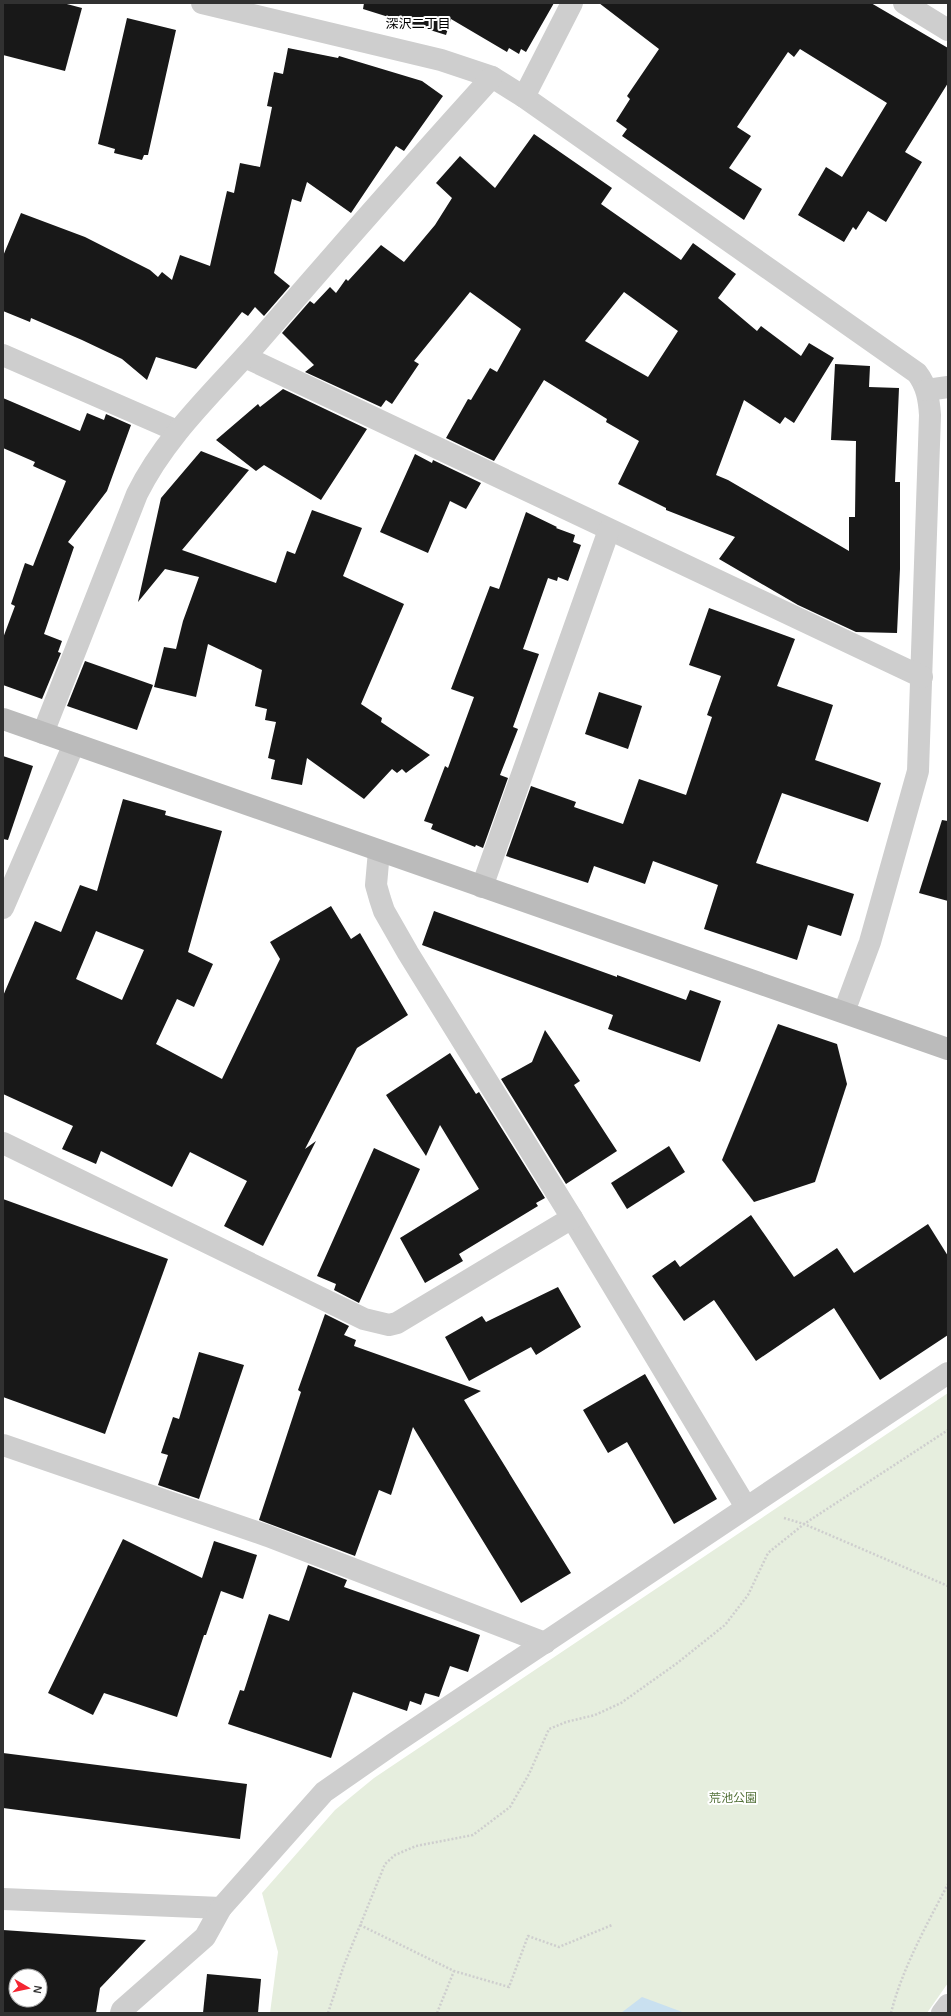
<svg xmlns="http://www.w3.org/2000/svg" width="951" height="2016" font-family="Arial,'Noto Sans JP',sans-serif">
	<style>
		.green { fill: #e6eede }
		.water { fill: #c9e0f0 }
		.building { fill: #181818; fill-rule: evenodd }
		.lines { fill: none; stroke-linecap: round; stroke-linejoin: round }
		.path { stroke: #cecece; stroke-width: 2.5; stroke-dasharray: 2 2; stroke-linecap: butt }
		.street { stroke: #cecece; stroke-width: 22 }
		.secondary { stroke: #bbb; stroke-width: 22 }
		.labels { text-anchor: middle; stroke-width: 4; stroke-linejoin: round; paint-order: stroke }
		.park-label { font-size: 12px; fill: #537139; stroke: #fff }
		.neighbourhood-label { font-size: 13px; fill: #000; stroke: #fff }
	</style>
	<rect width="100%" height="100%" fill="#fff"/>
	<polygon class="green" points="948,1393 948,1983 927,2013 270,2013 278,1952 262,1893 335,1810 374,1778"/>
	<polygon class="water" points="642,1997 685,2013 621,2013"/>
	<g class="building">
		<polygon points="3,3 63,3 82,8 65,71 3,55"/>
		<polygon points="364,3 554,3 526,52 521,49 519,54 509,48 507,52 451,19 446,35 363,9"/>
		<polygon points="599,3 871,3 948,48 948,83 905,152 922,162 886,222 868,211 856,230 853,227 844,242 798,215 826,167 842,177 887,103 800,49 794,57 788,52 737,127 751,136 729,168 762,189 744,220 622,136 627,129 616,121 630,99 627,96 659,49"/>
		<polygon points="127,18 176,30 148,155 144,155 142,160 114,153 115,149 98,144"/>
		<polygon points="288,48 338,58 339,56 422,81 443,96 404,151 396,146 351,213 307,182 301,202 292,199 274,273 290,286 264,316 255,307 248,316 242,312 196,369 156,357 147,380 122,359 82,340 31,318 30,322 3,311 3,256 21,213 85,237 150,270 158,277 162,272 172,280 180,255 210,266 227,191 234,193 240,163 260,167 272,107 267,106 274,72 283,74"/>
		<path d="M534,134l78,54 -11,16 80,56 12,-17 43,31 -18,24 39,33 4,-5 40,30 8,-13 25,15 -40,65 -9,-6 -5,7 -36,-24 -28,75 12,5 121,71v-34h6l1,-76 -25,-1 4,-76 35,2 -1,21 30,1 -4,94h5v87l-3,64 -41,-1 -58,-27 -79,-46 16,-22 -69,-27v-2l-48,-24 21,-43 -33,-19 1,-3 -63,-39 -50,81 -48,-23 22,-39 3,1 19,-32 7,4 24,-43 -51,-37 -56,69 5,3 -27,40 -6,-4 -5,7 -76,-35 9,-7 -32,-32 28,-32 4,3 16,-17 6,6 10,-14 2,2 33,-36 23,17 31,-37 17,-27 -16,-15 24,-27 35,32zM624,292l54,39 -30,46 -63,-36z"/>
		<polygon points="283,389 367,429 321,500 264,465 256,471 216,440 258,404 260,407"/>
		<polygon points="3,398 80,431 87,413 104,420 106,414 131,425 107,491 68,542 74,547 44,634 62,641 58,652 61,653 42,699 3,685 3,638 15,606 11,604 25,563 33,566 66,481 33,466 35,462 3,448"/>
		<polygon points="201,451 249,470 182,550 276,583 287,551 295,554 312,510 362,528 343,576 404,604 361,704 382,718 381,722 430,755 406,773 402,769 397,773 392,769 364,799 307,758 302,785 271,779 275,760 268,758 276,722 265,720 267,709 255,706 262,670 208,644 196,697 154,687 164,647 176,649 183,621 199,577 165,569 138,602 161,498"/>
		<polygon points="415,454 432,463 433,460 481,483 466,509 450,501 428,553 380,532"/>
		<polygon points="526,512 557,527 556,528 575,535 573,542 581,545 568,581 558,577 557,581 548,578 523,649 539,654 513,727 518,729 500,775 508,778 483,848 476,845 475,847 431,829 433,824 424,821 445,766 448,768 474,697 451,689 490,586 499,589"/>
		<polygon points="709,608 795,639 777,686 833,705 815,760 881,783 868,822 782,793 756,863 854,894 841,936 808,925 797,960 704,929 718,885 653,861 645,884 594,866 588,883 506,856 531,786 576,802 574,807 623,824 639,779 686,795 712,717 707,715 721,676 689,665"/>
		<polygon points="85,661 153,685 137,730 67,706"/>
		<polygon points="599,692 642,706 628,749 585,734"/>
		<polygon points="3,756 33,766 8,840 3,839"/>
		<path d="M123,799l43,12 -1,4 57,16 -34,121 25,12 -19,43 -17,-8 -21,45 66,35 58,-120 -10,-17 61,-36 20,33 9,-6 48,82 -51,33 -52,101 11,-8 -53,105 -39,-20 23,-45 -57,-29 -18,35 -71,-36 -5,13 -34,-15 11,-23 -70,-32v-98l32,-75 26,11 19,-47 17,6zM96,931l48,19 -22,50 -46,-21z"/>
		<polygon points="942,820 948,821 948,901 919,893"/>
		<polygon points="434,911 617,977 617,975 686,1000 690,990 721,1001 700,1062 608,1029 613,1015 422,945"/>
		<polygon points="778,1024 837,1044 847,1084 815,1182 754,1202 722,1160"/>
		<polygon points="545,1030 580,1081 574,1085 617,1151 566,1184 501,1079 532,1062"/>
		<polygon points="450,1053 476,1094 479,1092 545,1198 536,1203 538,1206 459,1254 463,1261 425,1283 400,1238 479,1189 440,1125 426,1156 386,1095"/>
		<polygon points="669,1146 685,1172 627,1209 611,1183"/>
		<polygon points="374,1148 420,1169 359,1303 334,1290 336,1284 317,1276"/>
		<polygon points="3,1199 168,1259 105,1434 3,1397"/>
		<polygon points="751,1215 794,1277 837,1248 854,1273 928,1224 948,1256 948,1335 880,1380 834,1308 756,1361 714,1300 684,1321 652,1276 675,1260 680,1267"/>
		<polygon points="558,1287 581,1327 536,1355 531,1347 469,1381 445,1337 482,1316 486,1322"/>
		<polygon points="325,1314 349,1326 344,1335 356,1340 354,1346 481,1391 464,1400 571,1573 521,1603 413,1427 391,1495 379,1490 355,1556 259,1520 301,1392 298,1390"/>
		<polygon points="199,1352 244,1365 199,1499 158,1485 168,1455 161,1453 173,1417 179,1419"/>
		<polygon points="645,1374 717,1499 674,1524 627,1442 608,1453 583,1410"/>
		<polygon points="123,1539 202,1578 214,1541 257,1555 243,1599 221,1591 206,1635 204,1635 177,1717 104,1693 93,1715 48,1693"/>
		<polygon points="308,1565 347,1580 344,1587 480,1635 468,1672 450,1666 439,1697 425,1693 421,1705 410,1701 407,1711 353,1692 331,1758 228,1724 240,1690 244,1691 269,1614 289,1621"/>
		<polygon points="3,1753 247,1784 240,1839 3,1808"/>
		<path d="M3,1930l143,10 -46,48 -4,25h-93zM16,1976h24v24h-24z"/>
		<polygon points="207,1974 261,1979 258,2013 203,2013"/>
	</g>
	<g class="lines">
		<g class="path">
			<polyline points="784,1518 804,1524 948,1586"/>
			<polyline points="360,1925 454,1971 509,1987 528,1936 559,1947 612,1925"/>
			<polyline points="328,2013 344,1965 385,1864 395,1855 416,1846 473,1835 510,1807 529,1774 549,1729 566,1722 595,1715 621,1703 676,1664 725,1625 748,1595 768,1553 804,1524 948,1430"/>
			<polyline points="437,2013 454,1971"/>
			<path d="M891,2013c11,-44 36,-89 57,-129"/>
		</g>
		<g class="street">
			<path d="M202,3l239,57 51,17 32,20 393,276c10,13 12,27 13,42l-12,356 -48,171 -26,70"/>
			<polyline points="904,3 948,30"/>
			<polyline points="524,97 572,3"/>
			<polyline points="3,355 177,431"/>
			<polyline points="245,357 922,677"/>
			<polyline points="927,390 948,387"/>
			<path d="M43,733l94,-239c29,-59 78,-103 121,-152 77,-89 155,-178 234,-265"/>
			<polyline points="379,851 376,885 380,899 384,911 408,953 572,1218 746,1507"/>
			<polyline points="482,887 609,530"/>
			<polyline points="3,908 74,744"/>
			<polyline points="3,1143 364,1319 389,1325 397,1323 572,1218"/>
			<polyline points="3,1445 268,1536 545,1643"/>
			<polyline points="3,1899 221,1908"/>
			<polyline points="121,2013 122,2010 205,1937 221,1908 324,1792 393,1744 948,1373"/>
			<polyline points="942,2013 948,2005"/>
		</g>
		<polyline class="secondary" points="3,719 948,1049"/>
	</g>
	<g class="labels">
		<g class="park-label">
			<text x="733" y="1802">荒池公園</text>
		</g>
		<g class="neighbourhood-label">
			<text x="418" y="28">深沢二丁目</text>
		</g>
	</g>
	<rect width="951" height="2016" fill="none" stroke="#313131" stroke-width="8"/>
	<g transform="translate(28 1988) rotate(99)"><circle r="19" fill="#ffffff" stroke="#adadad"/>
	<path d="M0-3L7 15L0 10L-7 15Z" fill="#f42632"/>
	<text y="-6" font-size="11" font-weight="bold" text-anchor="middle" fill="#313131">N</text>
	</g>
</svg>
